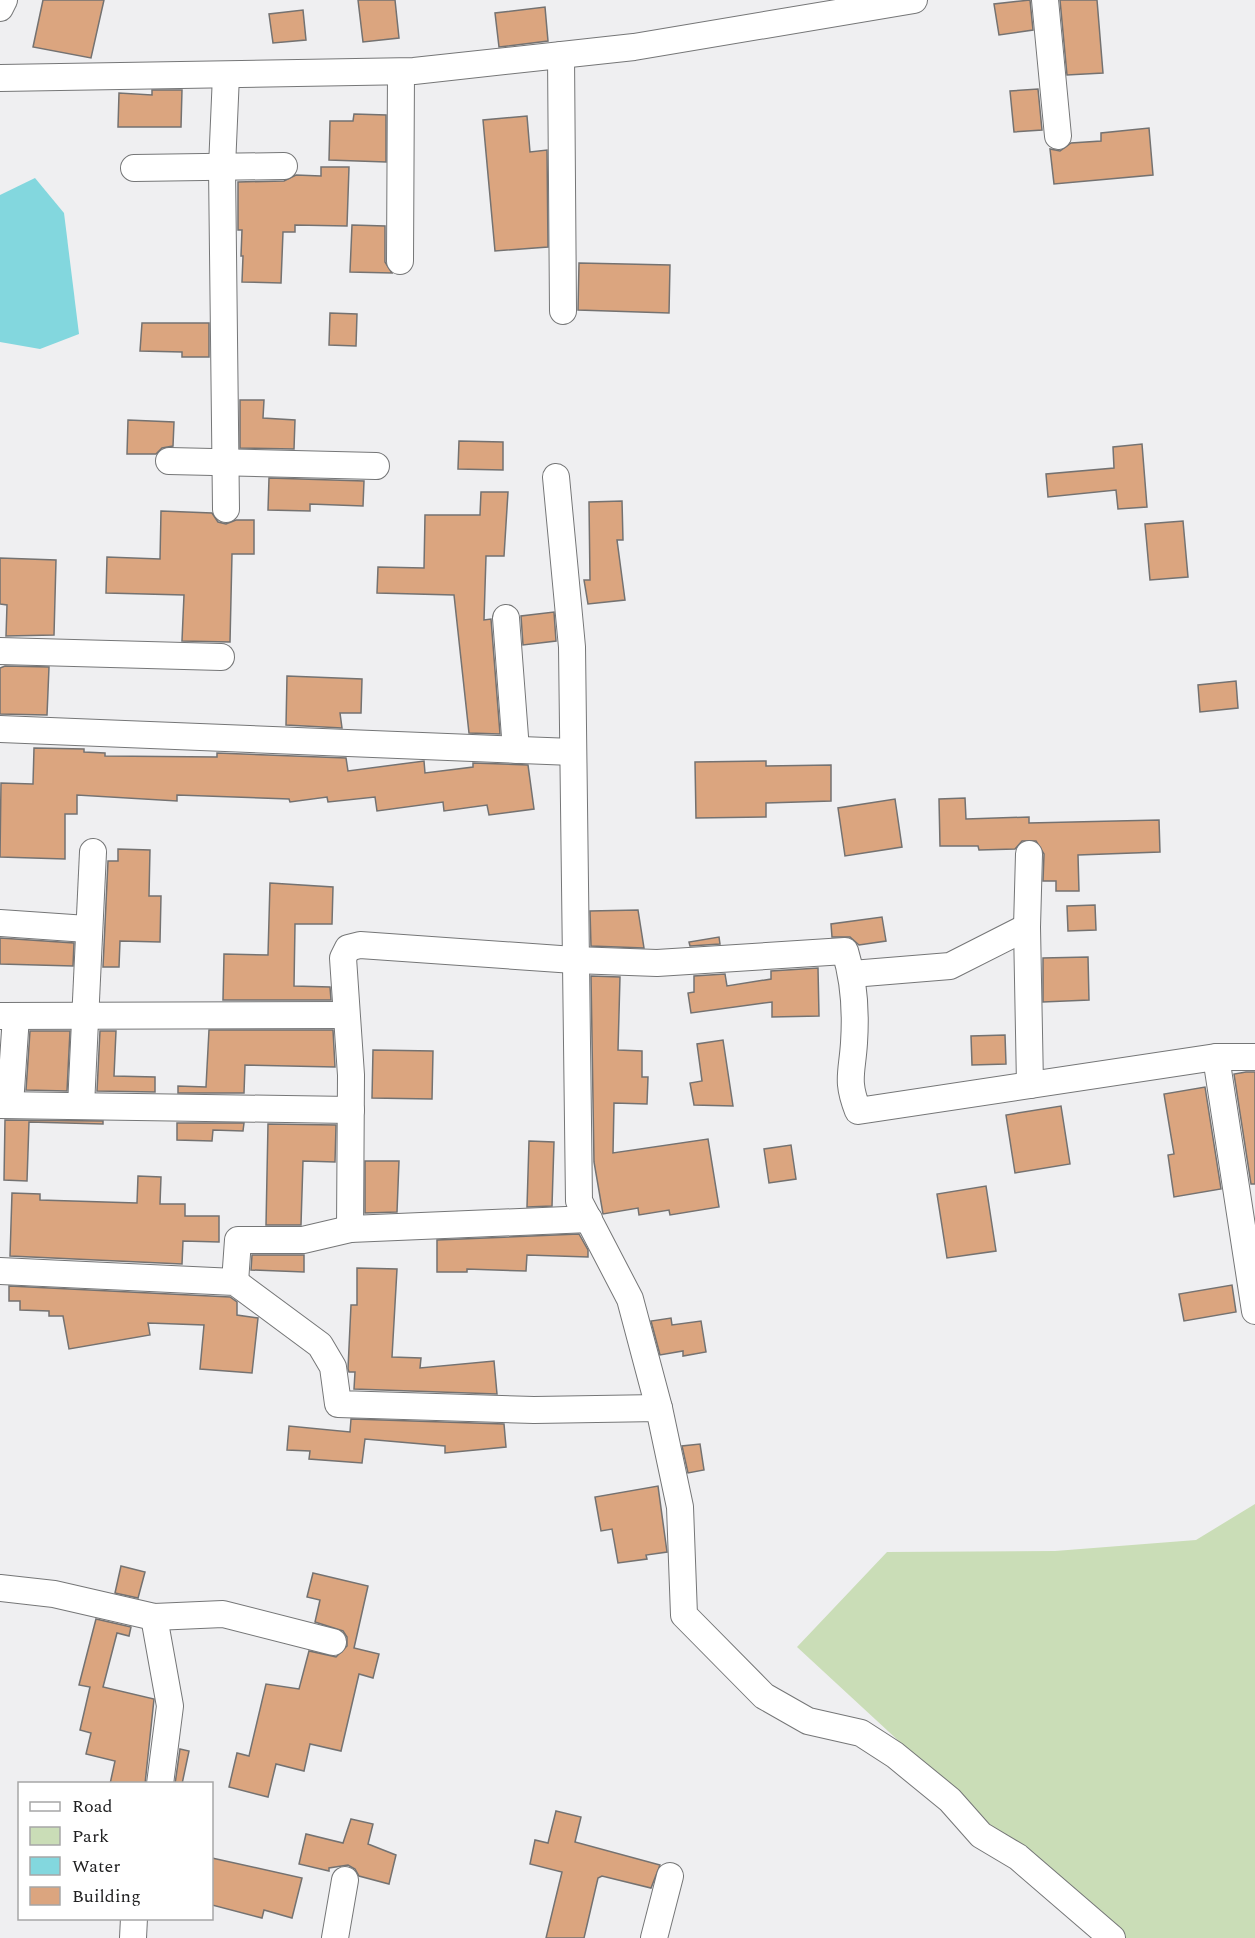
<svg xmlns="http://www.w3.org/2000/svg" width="1255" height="1938" font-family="Spectral,serif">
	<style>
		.green { fill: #caddb7 }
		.water { fill: #83d7de }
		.building { fill: #dba57f; stroke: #747271; stroke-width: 1.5 }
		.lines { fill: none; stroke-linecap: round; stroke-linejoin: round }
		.street-casing { stroke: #757677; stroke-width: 28 }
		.street { stroke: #fff; stroke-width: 26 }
	</style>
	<rect width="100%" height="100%" fill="#efeff1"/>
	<polygon class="green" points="1255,1504 1255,1938 1112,1938 797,1647 887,1552 1055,1551 1196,1540"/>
	<polygon class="water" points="35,178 64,213 79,334 40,349 0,342 0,195"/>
	<g class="building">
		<polygon points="43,0 104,0 91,58 33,47"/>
		<polygon points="358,0 395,0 399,38 363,42"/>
		<polygon points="1030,0 1033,30 999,35 994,4"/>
		<polygon points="1060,0 1097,0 1103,73 1067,75"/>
		<polygon points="545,7 548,41 499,47 495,13"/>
		<polygon points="303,10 306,40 273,43 269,14"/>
		<polygon points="1038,89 1042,130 1014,132 1010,91"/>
		<polygon points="152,90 182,90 181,127 118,127 119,93 152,95"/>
		<polygon points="354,114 386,115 386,162 329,160 330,121 353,121"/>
		<polygon points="527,116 530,152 547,150 548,247 495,251 483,120"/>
		<polygon points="1149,128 1153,175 1054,184 1050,149 1060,151 1071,143 1101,141 1101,133"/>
		<polygon points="321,167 349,167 347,226 295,225 295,232 283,232 281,283 242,282 243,256 241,256 242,230 238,230 238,182 284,181 296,175 321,176"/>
		<polygon points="352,225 385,226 385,262 392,273 350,272"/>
		<polygon points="579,263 670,265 669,313 578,310"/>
		<polygon points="330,313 357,314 356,346 329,345"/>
		<polygon points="142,323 209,323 209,357 182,357 182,352 140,351"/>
		<polygon points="240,400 264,400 263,418 295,420 294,449 240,448"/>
		<polygon points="128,420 174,422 173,446 162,448 156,454 127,454"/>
		<polygon points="459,441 503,442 503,470 458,469"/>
		<polygon points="1142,444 1147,507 1118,509 1116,490 1048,497 1046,474 1114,468 1113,447"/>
		<polygon points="269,478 364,481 363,506 310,504 310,511 268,510"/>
		<polygon points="481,492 508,492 504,556 486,556 484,620 491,619 500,734 469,733 454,595 377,593 378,567 424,568 425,515 480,515"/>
		<polygon points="622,501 623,540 617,540 625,600 588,604 584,580 590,580 589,502"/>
		<polygon points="161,511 212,513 218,522 226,524 236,520 254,520 254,554 232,554 230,642 182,641 184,595 106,593 107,557 160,559"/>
		<polygon points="1183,521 1188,577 1150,580 1145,524"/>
		<polygon points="0,558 56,560 54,635 6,636 7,605 0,604"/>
		<polygon points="554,612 556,641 523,645 521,616"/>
		<polygon points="5,666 49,667 47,715 0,714 0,668"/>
		<polygon points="287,676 362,679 361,713 340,713 342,728 286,725"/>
		<polygon points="1236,681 1238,708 1200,712 1198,685"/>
		<polygon points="34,748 84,749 84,752 105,753 105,756 217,757 217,753 346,758 348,771 424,761 425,773 473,767 473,763 528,765 534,809 489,815 487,805 444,811 443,802 377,811 375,797 328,802 327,797 290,802 289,799 177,795 177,801 77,795 77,814 65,814 65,859 0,857 1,783 33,784"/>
		<polygon points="766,761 766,766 831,765 831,801 766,803 766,817 696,818 695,762"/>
		<polygon points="965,798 966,819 1029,817 1029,823 1159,820 1160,852 1078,855 1079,891 1056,891 1056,881 1043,881 1044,854 1036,841 1022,841 1015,849 979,850 978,846 940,846 939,799"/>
		<polygon points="895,799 902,847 845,856 838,808"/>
		<polygon points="118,849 150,850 149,896 161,896 160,942 120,941 119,967 103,967 108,861 118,861"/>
		<polygon points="270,883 333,887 332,924 295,924 294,986 330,987 331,1000 223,1000 224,954 268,955"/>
		<polygon points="1095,905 1096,930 1068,931 1067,906"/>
		<polygon points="638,910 644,948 591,946 590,911"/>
		<polygon points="882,917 886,941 859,945 850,937 832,937 831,924"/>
		<polygon points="719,937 720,944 690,946 689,942"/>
		<polygon points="0,938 74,943 73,966 0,964"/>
		<polygon points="1088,957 1089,1000 1043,1002 1043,958"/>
		<polygon points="818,968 819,1016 772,1017 772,1002 691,1013 688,993 694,992 694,976 725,974 727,986 771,979 771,971"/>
		<polygon points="591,976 620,977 618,1050 642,1051 642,1077 648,1077 647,1104 614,1103 613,1153 708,1139 719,1207 670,1215 669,1210 639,1215 638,1208 603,1214 594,1162"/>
		<polygon points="209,1030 333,1030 335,1067 245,1065 244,1093 178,1093 178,1086 206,1087"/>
		<polygon points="30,1031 70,1031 67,1091 26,1090"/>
		<polygon points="100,1031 116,1031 114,1076 155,1077 155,1092 97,1091"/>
		<polygon points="1005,1035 1006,1064 972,1065 971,1036"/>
		<polygon points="723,1040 733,1106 694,1105 690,1083 702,1081 697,1044"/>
		<polygon points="373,1050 433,1051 432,1099 372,1098"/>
		<polygon points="1246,1072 1255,1072 1255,1184 1251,1184 1234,1074"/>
		<polygon points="1205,1087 1221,1189 1174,1197 1168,1155 1174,1154 1164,1094"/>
		<polygon points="1061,1106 1070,1164 1015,1173 1006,1115"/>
		<polygon points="5,1120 103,1121 103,1124 29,1122 27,1181 4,1180"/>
		<polygon points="177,1123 244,1123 243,1131 213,1130 212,1141 177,1140"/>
		<polygon points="268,1124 336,1125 335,1162 303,1161 301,1225 266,1225"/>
		<polygon points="529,1141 554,1142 552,1206 527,1207"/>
		<polygon points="791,1145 796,1179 769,1183 764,1149"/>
		<polygon points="365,1161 399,1161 397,1212 365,1213"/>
		<polygon points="138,1176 161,1177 160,1204 185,1204 185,1216 219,1216 219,1242 183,1241 182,1264 10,1256 12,1193 40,1194 40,1200 137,1203"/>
		<polygon points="986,1186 996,1251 947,1258 937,1194"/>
		<polygon points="579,1234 588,1250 588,1257 527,1255 526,1271 467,1269 467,1272 437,1272 437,1240"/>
		<polygon points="252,1255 304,1255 304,1272 251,1270"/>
		<polygon points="357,1268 397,1269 392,1357 421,1358 420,1368 494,1361 497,1394 354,1389 355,1372 349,1372 348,1369 351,1305 357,1305"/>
		<polygon points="1232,1285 1236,1312 1184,1321 1179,1294"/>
		<polygon points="9,1286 230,1297 237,1302 237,1315 258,1318 252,1373 200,1369 204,1325 148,1323 150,1335 69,1349 63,1316 49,1316 49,1311 20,1310 20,1301 9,1301"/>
		<polygon points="671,1318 672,1325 701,1321 706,1352 683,1356 683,1351 660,1355 651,1321"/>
		<polygon points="351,1419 504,1424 506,1447 445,1453 445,1446 365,1439 362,1463 309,1459 310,1451 287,1450 289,1426 350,1432"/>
		<polygon points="700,1444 704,1470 688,1473 682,1446"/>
		<polygon points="658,1486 667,1552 646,1555 647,1559 618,1563 612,1529 601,1531 595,1497"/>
		<polygon points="121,1566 145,1572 138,1598 115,1593"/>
		<polygon points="313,1573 368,1586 354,1648 379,1654 373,1678 359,1674 341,1751 310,1744 304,1771 276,1764 268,1797 229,1787 237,1753 249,1756 266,1684 299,1689 309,1651 336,1657 347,1646 347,1637 343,1631 315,1622 320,1600 307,1597"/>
		<polygon points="96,1619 131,1627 129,1636 117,1633 103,1687 154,1699 145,1784 110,1784 115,1761 86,1754 91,1733 80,1730 90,1687 79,1685"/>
		<polygon points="180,1749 189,1751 182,1784 175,1784"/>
		<polygon points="556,1811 581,1817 575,1842 660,1865 651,1888 602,1876 598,1878 584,1938 546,1938 562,1872 530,1864 535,1840 548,1843"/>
		<polygon points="351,1819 373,1824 368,1844 396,1855 389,1884 359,1876 355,1869 348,1865 329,1868 329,1871 299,1864 306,1834 343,1843"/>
		<polygon points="212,1858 302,1878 292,1918 264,1910 262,1918 212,1905"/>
	</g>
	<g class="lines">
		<defs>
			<g id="street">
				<polyline points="1045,0 1058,136"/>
				<polyline points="0,8 4,0"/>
				<polyline points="561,55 563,311"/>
				<polyline points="0,78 414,71 634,47 914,0"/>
				<polyline points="134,168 284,166"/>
				<polyline points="400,261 401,72"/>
				<polyline points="169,461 376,466"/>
				<polyline points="556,477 572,647 579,1201 630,1299 659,1408"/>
				<polyline points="226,509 222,167 226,75"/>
				<polyline points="506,618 516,750"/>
				<polyline points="0,651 221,657"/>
				<polyline points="0,729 573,752"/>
				<polyline points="1029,854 1027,927 1030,1085"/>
				<polyline points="0,923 87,929"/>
				<polyline points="852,974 950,966 1027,927"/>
				<polyline points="0,1016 346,1015"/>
				<polyline points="1216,1057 1255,1311"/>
				<polyline points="0,1105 351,1110"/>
				<polyline points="10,1105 16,1016"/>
				<polyline points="81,1106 93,852"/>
				<path d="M350,1229l1,-154 -8,-117 5,-10 12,-3 214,15 83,3 188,-12c9,29 11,62 9,92 -2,31 -8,37 4,68l358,-54h39"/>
				<polyline points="0,1271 235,1282 320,1345 333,1367 338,1404 534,1410 659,1408 680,1507 684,1615 764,1696 808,1721 861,1733 895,1755 950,1800 981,1835 1018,1857 1112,1938"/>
				<polyline points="235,1282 238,1240 303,1240 350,1229 589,1219"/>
				<polyline points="0,1588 54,1594 154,1617 223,1614 333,1642"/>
				<polyline points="154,1617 170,1706 160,1784"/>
				<polyline points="133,1938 134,1918"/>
				<polyline points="335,1938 345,1880"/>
				<polyline points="654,1938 670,1876"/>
			</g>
		</defs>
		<use href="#street" class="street-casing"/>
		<use href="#street" class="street"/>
	</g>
	<rect x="18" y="1782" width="195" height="138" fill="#ffffff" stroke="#a6a6a7" stroke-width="1.5"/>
	<rect x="30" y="1802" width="30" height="9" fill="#ffffff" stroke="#a6a6a7" stroke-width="1.5"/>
	<text x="72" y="1812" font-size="18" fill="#212122">Road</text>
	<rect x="30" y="1827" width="30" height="18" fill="#caddb7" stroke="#a6a6a7" stroke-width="1.5"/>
	<text x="72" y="1842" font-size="18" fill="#212122">Park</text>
	<rect x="30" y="1857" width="30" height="18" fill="#83d7de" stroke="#a6a6a7" stroke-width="1.5"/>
	<text x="72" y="1872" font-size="18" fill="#212122">Water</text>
	<rect x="30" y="1887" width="30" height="18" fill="#dba57f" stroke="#a6a6a7" stroke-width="1.5"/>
	<text x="72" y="1902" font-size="18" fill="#212122">Building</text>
</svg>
